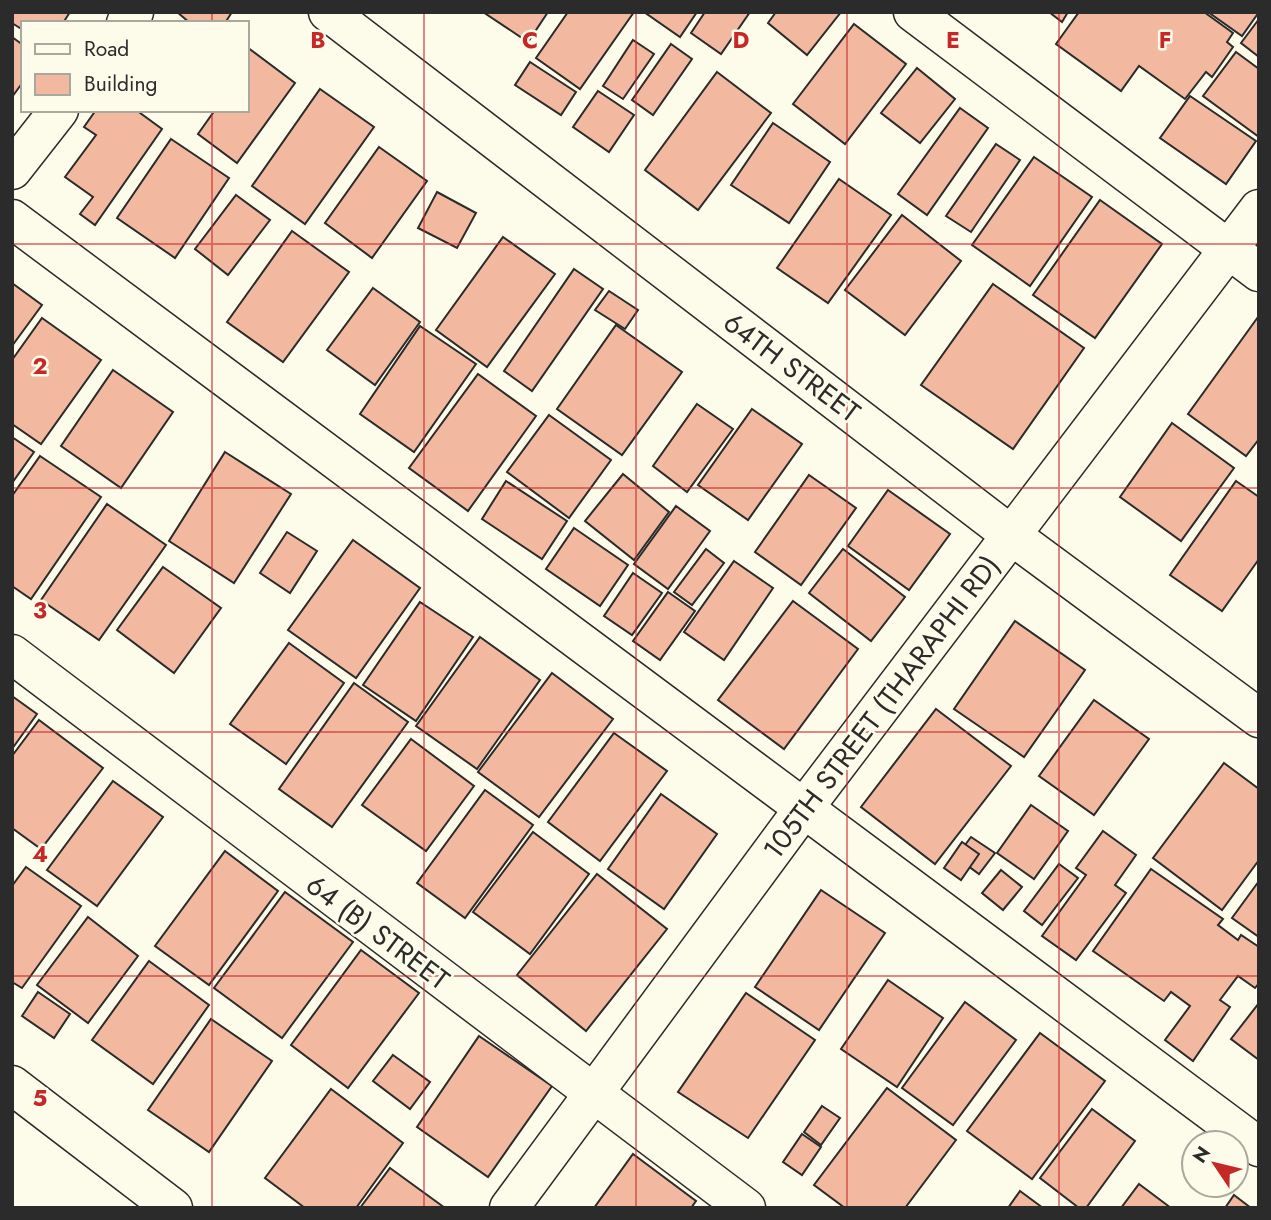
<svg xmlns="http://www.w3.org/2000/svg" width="1271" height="1220" font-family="Jost,sans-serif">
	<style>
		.building { fill: #f2b8a0; stroke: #2b2b2b; stroke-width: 2 }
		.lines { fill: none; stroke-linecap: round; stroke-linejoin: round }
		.street-casing { stroke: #2b2b2b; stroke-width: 41 }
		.secondary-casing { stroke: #2b2b2b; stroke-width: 41 }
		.street { stroke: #fdfbea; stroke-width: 38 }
		.secondary { stroke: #fdfbea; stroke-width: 38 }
		.grid { fill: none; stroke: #c62828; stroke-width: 2; stroke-opacity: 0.55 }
		.labels { text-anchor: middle; stroke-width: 5; stroke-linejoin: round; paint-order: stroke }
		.street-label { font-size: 28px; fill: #2b2b2b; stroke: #fdfbea }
		.grid-label { font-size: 23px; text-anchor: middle; font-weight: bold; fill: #c62828; stroke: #fdfbea; stroke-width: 5; stroke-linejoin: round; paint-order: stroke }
	</style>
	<rect width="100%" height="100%" fill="#fdfbea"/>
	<g class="building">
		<polygon points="12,12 70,12 63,23 23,23 23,30 12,23"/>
		<polygon points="177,12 232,12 225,23 190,23"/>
		<polygon points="483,12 548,12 528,42"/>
		<polygon points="568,12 634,12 580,89 536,58"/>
		<polygon points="644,12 697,12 680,37"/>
		<polygon points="705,12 750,12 721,54 691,33"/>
		<polygon points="776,12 841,12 807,55 768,23"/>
		<polygon points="1049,12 1068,12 1062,22"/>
		<polygon points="1079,12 1204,12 1233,33 1227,42 1233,47 1212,77 1206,72 1185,99 1139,66 1121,91 1056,44"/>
		<polygon points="1208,12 1259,12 1242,36"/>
		<polygon points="1259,19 1259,57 1241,43"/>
		<polygon points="854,24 906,64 845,144 793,104"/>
		<polygon points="12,37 23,45 23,82 12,97"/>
		<polygon points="633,40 654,54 623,99 603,86"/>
		<polygon points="671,44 692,59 653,115 632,100"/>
		<polygon points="247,47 295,83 237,163 198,134 215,110 247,110"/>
		<polygon points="1236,52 1259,69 1259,137 1203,96"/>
		<polygon points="530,62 576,92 561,115 515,85"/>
		<polygon points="917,68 955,99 920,143 881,113"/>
		<polygon points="717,72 771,113 698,210 645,170"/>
		<polygon points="320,89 374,127 305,224 252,186"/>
		<polygon points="598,91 634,115 609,152 573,127"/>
		<polygon points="1190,96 1256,141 1226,184 1160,138"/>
		<polygon points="960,108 988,128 927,215 898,194"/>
		<polygon points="96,110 136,110 162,129 95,225 80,214 93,197 65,177 96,135 84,127"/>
		<polygon points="773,123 830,162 789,223 731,185"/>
		<polygon points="171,139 229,178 175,258 117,218"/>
		<polygon points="996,144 1020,160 971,232 946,216"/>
		<polygon points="379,147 427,181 372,258 325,223"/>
		<polygon points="1034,157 1092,197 1030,286 972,245"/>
		<polygon points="839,179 891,215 828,303 777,268"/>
		<polygon points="437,192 476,213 457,248 418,228"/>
		<polygon points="236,195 270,220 228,275 195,249"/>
		<polygon points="1100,200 1162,244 1095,338 1033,295"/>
		<polygon points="902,215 961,261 905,335 845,290"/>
		<polygon points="292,231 349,272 283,362 227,322"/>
		<polygon points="503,237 555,274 487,367 436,330"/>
		<polygon points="574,269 603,289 532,391 504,371"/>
		<polygon points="12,283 42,305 12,346"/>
		<polygon points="993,284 1084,348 1013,449 921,385"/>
		<polygon points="373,288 420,322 375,385 327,350"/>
		<polygon points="609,291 638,310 625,329 595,310"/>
		<polygon points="1258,317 1259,439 1246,456 1188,414"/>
		<polygon points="42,318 101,360 41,444 12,424 12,360"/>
		<polygon points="616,325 682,372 622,455 557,409"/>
		<polygon points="420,326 476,364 414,452 360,414"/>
		<polygon points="113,370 173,412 121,488 61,446"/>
		<polygon points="478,374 536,416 468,511 409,468"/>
		<polygon points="697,404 733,429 687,492 653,466"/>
		<polygon points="752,409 802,444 748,520 698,485"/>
		<polygon points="549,415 611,460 569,518 507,472"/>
		<polygon points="1172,423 1234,468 1181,541 1120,497"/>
		<polygon points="12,437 34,452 12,483"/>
		<polygon points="225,452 291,494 234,583 169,541"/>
		<polygon points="40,456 101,497 31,599 12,586 12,496"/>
		<polygon points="623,474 669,512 634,560 585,521"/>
		<polygon points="809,475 856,508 801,585 755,552"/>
		<polygon points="506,481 567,521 542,559 482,519"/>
		<polygon points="1236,481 1259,497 1259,559 1222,611 1170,575"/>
		<polygon points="888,490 950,534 909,590 848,546"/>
		<polygon points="107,504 166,545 99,640 41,600"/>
		<polygon points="676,506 710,531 668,589 634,564"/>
		<polygon points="574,528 628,565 600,606 546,569"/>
		<polygon points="287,532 317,551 290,593 260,573"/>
		<polygon points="353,540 420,588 356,678 288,630"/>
		<polygon points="706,549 724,563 692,605 674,592"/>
		<polygon points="843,549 905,597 871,641 809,593"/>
		<polygon points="734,561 773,588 724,660 684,632"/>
		<polygon points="163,567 221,608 174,673 117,630"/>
		<polygon points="633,573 662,593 632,635 604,616"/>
		<polygon points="668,592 695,611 660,660 633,641"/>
		<polygon points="793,601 858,649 784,749 718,700"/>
		<polygon points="420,602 473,637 416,721 363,685"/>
		<polygon points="1015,621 1085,670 1024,757 954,709"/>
		<polygon points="480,637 540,680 477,769 416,726"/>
		<polygon points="289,643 344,683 286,764 230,724"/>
		<polygon points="552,673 613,719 539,817 478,772"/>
		<polygon points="354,683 408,722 332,827 279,789"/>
		<polygon points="12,696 37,714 12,749"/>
		<polygon points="1094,700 1149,739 1094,815 1039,776"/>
		<polygon points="936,709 1011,766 935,864 861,807"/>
		<polygon points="39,720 103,768 41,849 12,828 12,756"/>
		<polygon points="614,733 667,771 600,861 548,822"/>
		<polygon points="411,739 474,786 426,851 362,805"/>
		<polygon points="1224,763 1259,789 1259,860 1222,910 1153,858"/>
		<polygon points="113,781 163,817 97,906 47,870"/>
		<polygon points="485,790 533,825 465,918 417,883"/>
		<polygon points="661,794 717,834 664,909 608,869"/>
		<polygon points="1031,805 1068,831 1034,879 997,853"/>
		<polygon points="1103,831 1136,855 1115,885 1126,893 1076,960 1042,936 1086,875 1076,868"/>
		<polygon points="533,832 589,874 530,954 473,912"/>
		<polygon points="971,837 995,853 979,874 956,857"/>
		<polygon points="962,842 979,854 961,880 944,868"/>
		<polygon points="225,851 278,891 209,985 155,946"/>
		<polygon points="1059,864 1078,878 1042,925 1024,911"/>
		<polygon points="26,867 81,906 22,988 12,982 12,886"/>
		<polygon points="1151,869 1223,919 1218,925 1238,940 1241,935 1259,947 1259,983 1255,988 1238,976 1220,1000 1230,1007 1193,1061 1165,1040 1190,1006 1171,992 1164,1001 1093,951"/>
		<polygon points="1001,870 1022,887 1003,910 982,893"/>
		<polygon points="597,874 667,929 586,1031 517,975"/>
		<polygon points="1259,881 1259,937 1232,918"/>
		<polygon points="821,890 885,933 819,1030 755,987"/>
		<polygon points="285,892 353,942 282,1038 214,988"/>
		<polygon points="88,917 138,956 88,1023 37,985"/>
		<polygon points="361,950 419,993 348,1088 291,1045"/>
		<polygon points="149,961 209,1005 153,1084 92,1040"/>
		<polygon points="888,980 943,1018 897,1087 841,1049"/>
		<polygon points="38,992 70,1014 54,1038 22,1016"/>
		<polygon points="746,993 815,1040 748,1138 678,1092"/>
		<polygon points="965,1002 1016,1040 953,1125 902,1088"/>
		<polygon points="1259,1003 1259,1060 1231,1039"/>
		<polygon points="211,1019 272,1061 209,1152 148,1110"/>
		<polygon points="1040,1033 1105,1081 1032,1179 967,1131"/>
		<polygon points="479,1036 552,1086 488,1177 417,1127"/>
		<polygon points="393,1055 430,1082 410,1109 373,1081"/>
		<polygon points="887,1088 956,1140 905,1208 845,1208 814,1185"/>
		<polygon points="331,1089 403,1143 356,1208 305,1208 265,1178"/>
		<polygon points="822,1106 840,1118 821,1145 804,1132"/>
		<polygon points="1092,1109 1135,1141 1086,1208 1079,1208 1040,1178"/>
		<polygon points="802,1134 821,1147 802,1175 783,1162"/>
		<polygon points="633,1154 696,1201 691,1208 594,1208"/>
		<polygon points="390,1168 445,1208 360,1208"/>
		<polygon points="1139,1184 1171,1208 1121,1208"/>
		<polygon points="1020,1191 1043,1208 1008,1208"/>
		<polygon points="1234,1195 1251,1208 1225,1208"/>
	</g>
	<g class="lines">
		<defs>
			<g id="street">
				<polyline points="913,12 1259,272"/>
				<polyline points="126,23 134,12"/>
				<polyline points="12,170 59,110"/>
				<polyline points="12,219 1259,1147"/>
				<polyline points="12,654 746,1208"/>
			</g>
			<g id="secondary">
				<polyline points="328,12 1011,535 1259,718"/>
				<polyline points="12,1085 173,1208"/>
				<polyline points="509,1208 804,808 1259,209"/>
			</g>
		</defs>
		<use href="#street" class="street-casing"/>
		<use href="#secondary" class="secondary-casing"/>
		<use href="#street" class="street"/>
		<use href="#secondary" class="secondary"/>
	</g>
	<path class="grid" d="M212,12v11M424,12v1196M636,12v1196M847,12v1196M1059,12v1196M212,110v1098M12,244h1247M12,488h1247M12,732h1247M12,976h1247"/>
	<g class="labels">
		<g class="street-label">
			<text transform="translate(792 367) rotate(37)" y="10">64TH STREET</text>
			<text transform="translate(881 707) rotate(-53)" y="10">105TH STREET (THARAPHI RD)</text>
			<text transform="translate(378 932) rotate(37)" y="10">64 (B) STREET</text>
		</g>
	</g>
	<g class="grid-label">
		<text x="318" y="48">B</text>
		<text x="530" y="48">C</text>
		<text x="741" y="48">D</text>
		<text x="953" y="48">E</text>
		<text x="1165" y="48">F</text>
		<text x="40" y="374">2</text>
		<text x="40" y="618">3</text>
		<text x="40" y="862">4</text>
		<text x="40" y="1106">5</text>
	</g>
	<rect width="1271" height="1220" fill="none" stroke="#2b2b2b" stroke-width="28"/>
	<rect x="21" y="21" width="228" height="91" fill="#fdfbea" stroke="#a9a89e" stroke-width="2"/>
	<rect x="35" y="44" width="35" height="10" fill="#fdfbea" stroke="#a9a89e" stroke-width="2"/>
	<text x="84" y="56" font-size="21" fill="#2b2b2b">Road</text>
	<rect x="35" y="74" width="35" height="21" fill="#f2b8a0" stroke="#a9a89e" stroke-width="2"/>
	<text x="84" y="91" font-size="21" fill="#2b2b2b">Building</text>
	<g transform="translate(1215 1164) rotate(305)"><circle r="33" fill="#fdfbea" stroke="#a9a89e" stroke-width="2"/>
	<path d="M0-5L12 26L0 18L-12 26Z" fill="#c62828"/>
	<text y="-10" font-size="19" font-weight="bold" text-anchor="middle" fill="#2b2b2b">N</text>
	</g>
</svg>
